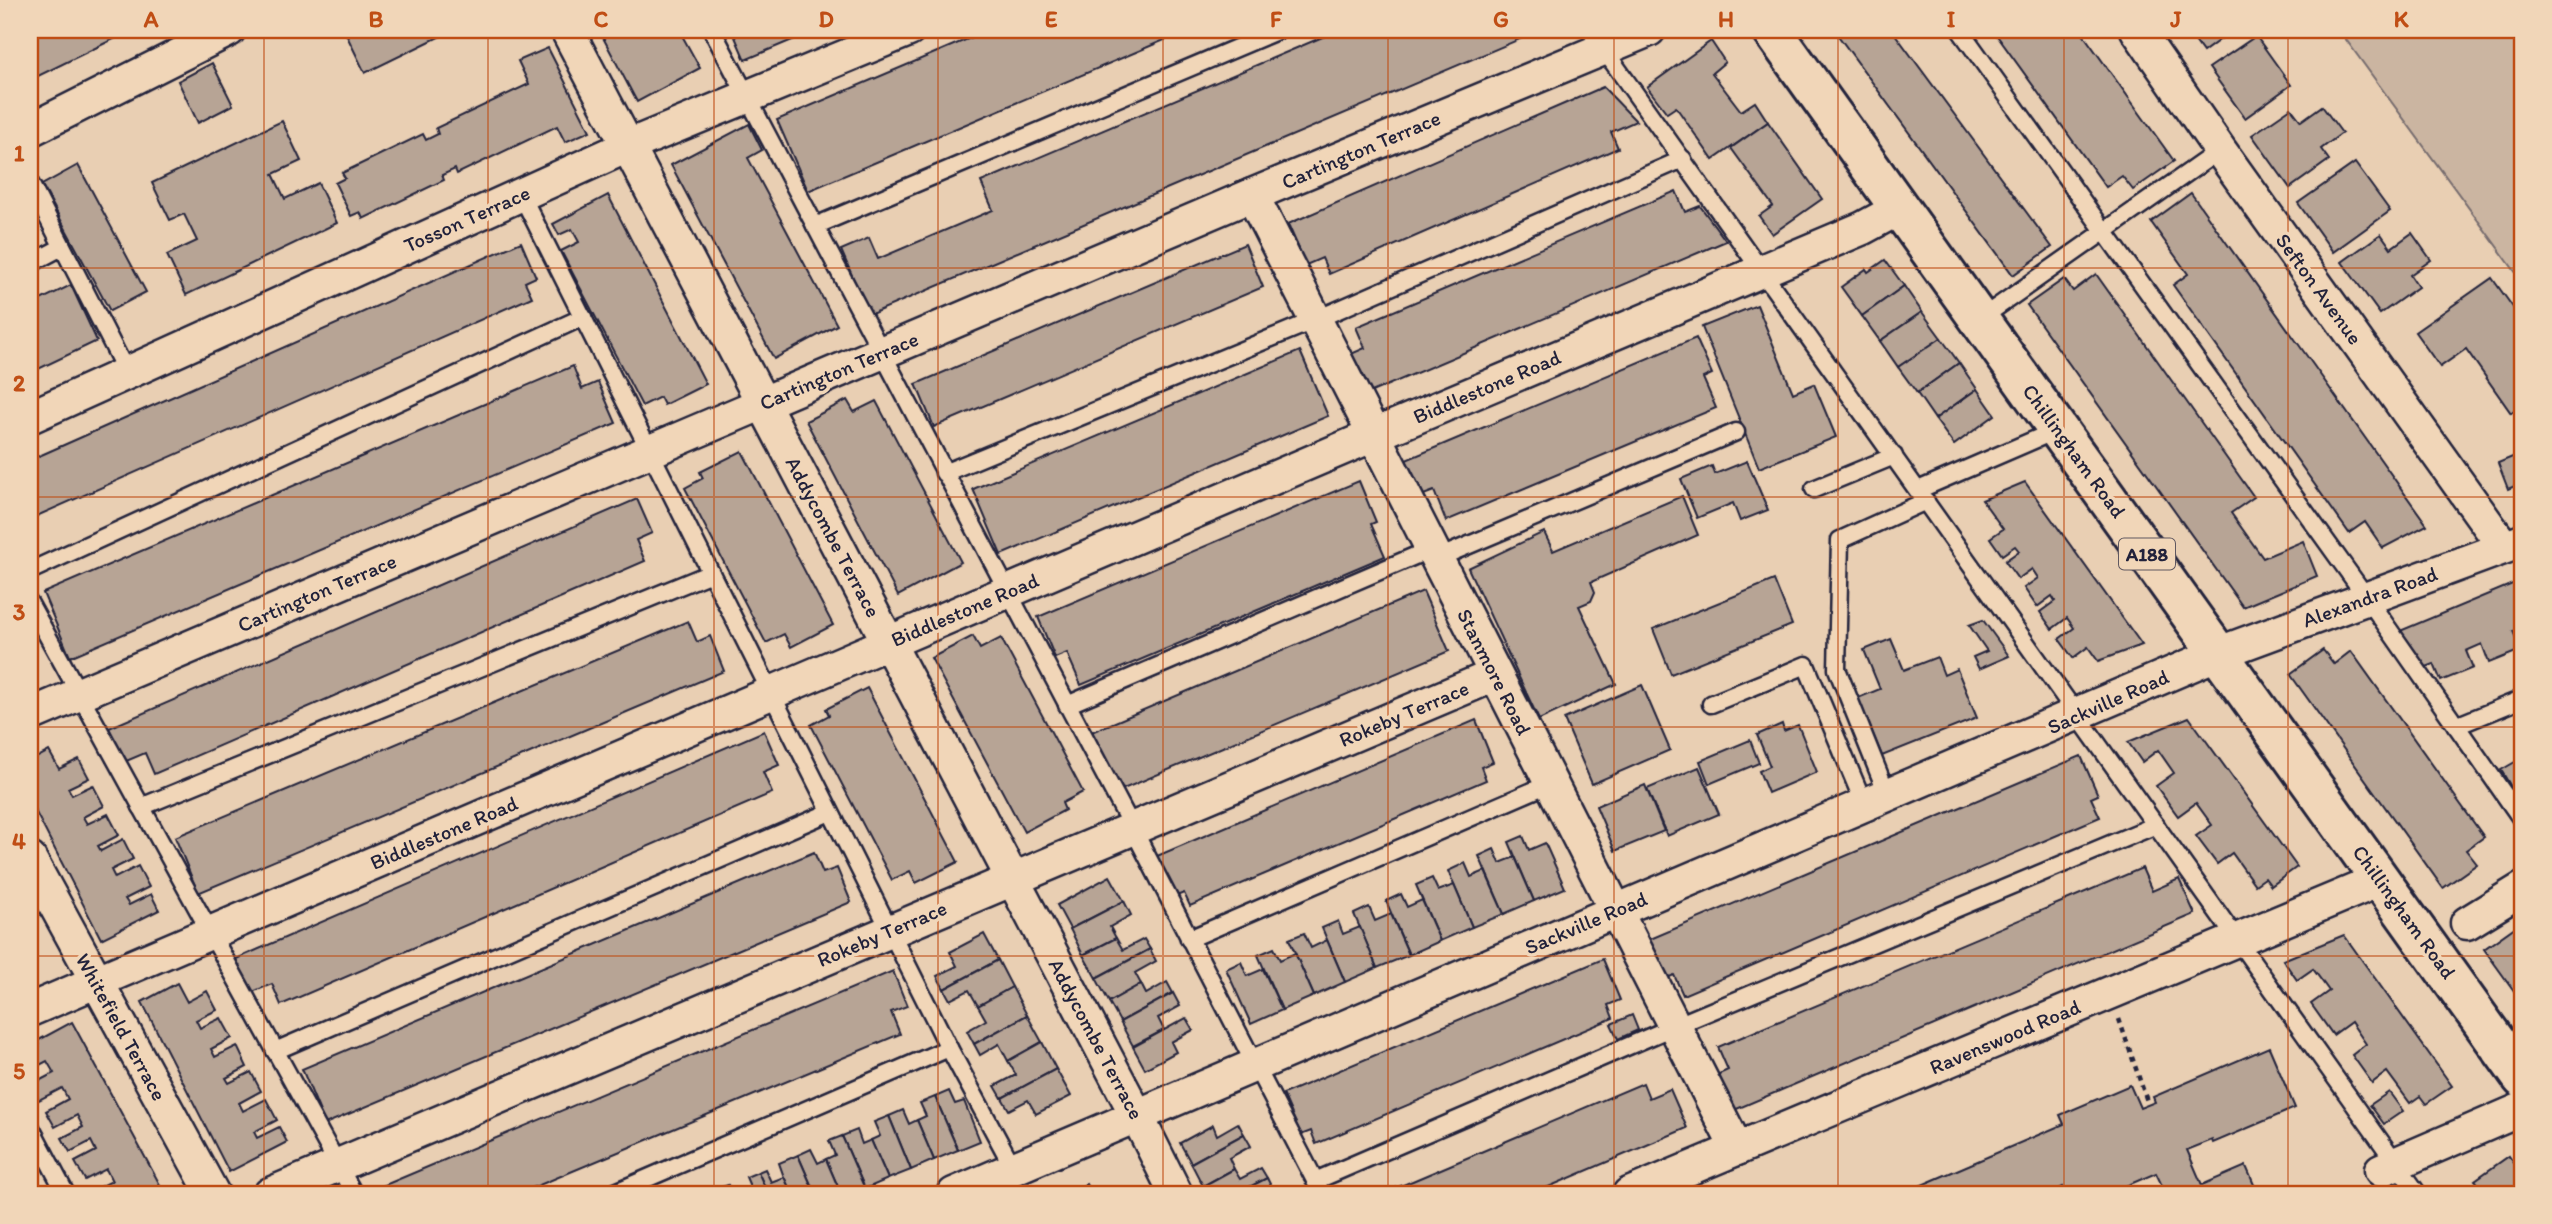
<svg xmlns="http://www.w3.org/2000/svg" width="2552" height="1224" font-family="Itim,sans-serif">
	<style>
		.green { fill: #cbb5a1; stroke: #766c6e; stroke-width: 2 }
		.building { fill: #b7a495; stroke: #22223b; stroke-width: 2 }
		.lines { fill: none; stroke-linecap: round; stroke-linejoin: round }
		.service-casing { stroke: #22223b; stroke-width: 21 }
		.minor-casing { stroke: #22223b; stroke-width: 37 }
		.primary-casing { stroke: #22223b; stroke-width: 44 }
		.path { stroke: #22223b; stroke-width: 4.5; stroke-dasharray: 5 5; stroke-linecap: butt }
		.service { stroke: #f1d6b8; stroke-width: 16 }
		.minor { stroke: #f1d6b8; stroke-width: 32 }
		.primary { stroke: #f1d6b8; stroke-width: 38 }
		.grid { fill: none; stroke: #c04e15; stroke-width: 2; stroke-opacity: 0.55 }
		.labels { text-anchor: middle; stroke-width: 7; stroke-linejoin: round; paint-order: stroke }
		.shield { fill: #f1d6b8; stroke: #605860; stroke-width: 2 }
		.shield-label { font-size: 19px; font-weight: bold; fill: #22223b }
		.street-label { font-size: 21px; fill: #22223b; stroke: #f1d6b8 }
		.neatline { fill: none; stroke: #c04e15; stroke-width: 2.5 }
		.grid-label { font-size: 23px; text-anchor: middle; font-weight: bold; fill: #c04e15 }
	</style>
	<rect width="100%" height="100%" fill="#e9cfb3"/>
	<filter id="ink" filterUnits="userSpaceOnUse"><feTurbulence type="fractalNoise" baseFrequency=".0143" numOctaves="2"/><feDisplacementMap in="SourceGraphic" scale="14" xChannelSelector="R" yChannelSelector="G"/><feConvolveMatrix kernelMatrix="1 2 1 2 8 2 1 2 1" color-interpolation-filters="sRGB"/></filter>
	<g filter="url(#ink)">
		<polygon class="green" points="2339,30 2522,30 2522,281"/>
		<g class="building">
			<polygon points="30,30 132,30 30,80"/>
			<polygon points="344,30 453,30 365,73"/>
			<polygon points="599,30 679,30 700,68 637,102"/>
			<polygon points="732,30 816,30 745,60"/>
			<polygon points="989,30 1188,30 808,191 777,120"/>
			<polygon points="1339,30 1541,30 869,315 841,250 869,238 878,259 993,210 981,182"/>
			<polygon points="1834,30 1892,30 2052,247 2013,275"/>
			<polygon points="1993,30 2080,30 2174,161 2133,190 2122,176 2106,187"/>
			<polygon points="2187,30 2233,30 2203,52"/>
			<polygon points="2256,36 2291,85 2245,118 2209,68"/>
			<polygon points="1711,41 1725,62 1712,73 1741,111 1755,102 1768,122 1713,160 1676,107 1667,113 1647,87"/>
			<polygon points="548,48 590,131 565,142 557,126 457,174 455,169 442,175 444,180 363,219 360,212 351,216 335,183 345,178 342,173 423,134 426,140 438,134 436,128 529,84 518,61"/>
			<polygon points="212,63 233,105 198,123 178,81"/>
			<polygon points="1603,87 1636,121 1611,132 1618,148 1329,274 1322,258 1306,265 1288,224"/>
			<polygon points="2322,106 2342,133 2321,149 2329,160 2290,188 2252,135 2291,108 2301,121"/>
			<polygon points="282,121 301,161 273,174 285,199 318,183 337,223 186,295 167,255 197,241 184,214 170,220 152,183"/>
			<polygon points="1768,122 1822,199 1772,234 1759,216 1773,206 1731,148"/>
			<polygon points="749,124 762,150 748,158 837,325 774,359 671,165"/>
			<polygon points="2355,163 2390,211 2333,252 2298,203"/>
			<polygon points="78,165 146,292 110,311 42,185"/>
			<polygon points="1676,191 1685,212 1700,206 1726,241 1367,394 1351,354 1365,348 1356,327"/>
			<polygon points="2191,193 2427,525 2383,548 2365,522 2349,533 2173,285 2188,274 2151,222"/>
			<polygon points="608,195 706,384 664,405 660,397 642,406 561,251 579,242 572,229 559,235 553,224"/>
			<polygon points="2412,233 2431,260 2410,275 2418,287 2380,314 2342,262 2381,234 2391,248"/>
			<polygon points="521,242 536,277 525,282 532,297 30,519 30,460"/>
			<polygon points="1245,244 1263,287 934,427 916,384"/>
			<polygon points="1885,260 1904,286 1862,316 1841,287 1866,269 1868,272"/>
			<polygon points="2096,274 2254,497 2231,513 2263,558 2303,541 2317,576 2243,607 2027,305 2064,279 2073,291"/>
			<polygon points="2492,278 2522,320 2522,405 2511,413 2466,349 2440,367 2415,332"/>
			<polygon points="71,285 97,341 30,373 30,305"/>
			<polygon points="1904,286 1922,312 1880,341 1862,316"/>
			<polygon points="1757,305 1793,393 1814,384 1836,437 1759,468 1702,327"/>
			<polygon points="1922,312 1941,338 1898,367 1880,341"/>
			<polygon points="1696,338 1712,374 1703,378 1716,408 1446,521 1434,491 1421,496 1406,460"/>
			<polygon points="1941,338 1959,363 1917,393 1898,367"/>
			<polygon points="1300,351 1328,416 1001,555 973,489"/>
			<polygon points="1959,363 1977,389 1935,419 1917,393"/>
			<polygon points="573,366 582,389 598,382 616,423 70,657 43,593"/>
			<polygon points="1977,389 1995,415 1954,445 1935,419"/>
			<polygon points="847,400 854,412 876,401 961,562 898,596 806,421"/>
			<polygon points="742,451 833,625 791,647 784,634 766,643 685,488 703,478 700,472"/>
			<polygon points="2522,453 2522,483 2508,489 2498,463"/>
			<polygon points="1747,461 1768,510 1740,521 1733,503 1697,518 1681,479 1712,466 1715,474"/>
			<polygon points="1359,481 1376,522 1371,524 1385,556 1081,685 1067,653 1055,658 1038,617"/>
			<polygon points="2025,482 2142,645 2098,661 2088,647 2073,658 2059,639 2074,628 2067,618 2052,629 2040,612 2055,601 2052,596 2037,607 2024,588 2038,578 2032,569 2018,579 2005,561 2019,551 2015,546 2002,555 1990,538 2003,529 1982,500"/>
			<polygon points="1682,496 1698,535 1591,582 1595,592 1591,601 1579,606 1616,684 1539,720 1468,568 1544,532 1553,551"/>
			<polygon points="637,499 652,533 636,540 645,561 154,774 145,753 124,762 109,728"/>
			<polygon points="1774,580 1792,625 1671,674 1653,629"/>
			<polygon points="2522,580 2522,628 2513,631 2521,650 2489,663 2482,644 2466,651 2473,668 2441,681 2434,664 2421,669 2411,656 2400,631"/>
			<polygon points="1423,591 1449,651 1114,793 1089,733"/>
			<polygon points="1983,620 2009,656 1979,669 1973,657 1987,651 1969,625"/>
			<polygon points="688,621 697,642 710,636 724,671 198,893 175,837"/>
			<polygon points="973,636 980,649 1001,638 1083,792 1062,803 1065,810 1024,832 931,658"/>
			<polygon points="1891,639 1904,670 1937,657 1944,675 1957,669 1977,718 1882,756 1858,698 1880,689 1864,650"/>
			<polygon points="2323,650 2334,664 2351,651 2484,837 2466,850 2477,864 2443,888 2290,674"/>
			<polygon points="1642,685 1670,750 1592,784 1564,719"/>
			<polygon points="867,688 958,862 916,883 910,871 892,880 811,725 829,715 826,709"/>
			<polygon points="2189,717 2297,867 2271,886 2265,878 2255,885 2232,853 2217,864 2196,836 2212,825 2196,803 2178,816 2156,786 2174,773 2158,750 2142,762 2128,742"/>
			<polygon points="1476,720 1493,762 1481,767 1486,780 1190,906 1184,893 1174,897 1157,856"/>
			<polygon points="1782,724 1784,731 1798,725 1817,772 1768,793 1759,771 1770,766 1757,735"/>
			<polygon points="764,731 779,765 763,772 772,793 281,1005 272,984 250,993 236,959"/>
			<polygon points="1750,740 1759,763 1709,784 1700,761"/>
			<polygon points="49,751 59,769 79,759 89,778 68,788 72,795 93,785 104,806 83,817 87,824 108,814 119,835 98,846 101,851 123,839 133,859 111,870 115,878 138,866 149,887 125,899 129,905 151,894 159,910 101,939 30,801 30,761"/>
			<polygon points="2081,756 2098,795 2091,798 2100,817 1683,995 1674,975 1665,979 1648,940"/>
			<polygon points="2515,762 2522,773 2522,805 2501,770"/>
			<polygon points="1699,767 1719,814 1667,836 1647,789"/>
			<polygon points="1645,785 1664,831 1615,851 1596,806"/>
			<polygon points="1523,836 1529,850 1545,843 1565,888 1534,901 1509,842"/>
			<polygon points="1494,849 1500,863 1515,857 1534,901 1504,914 1479,856"/>
			<polygon points="814,852 823,873 837,868 851,902 325,1124 302,1069"/>
			<polygon points="1465,863 1471,877 1485,871 1504,914 1472,927 1448,871"/>
			<polygon points="2142,868 2152,891 2179,879 2195,914 1732,1111 1717,1075 1728,1070 1718,1047"/>
			<polygon points="1110,876 1124,901 1070,929 1057,905"/>
			<polygon points="1432,878 1438,891 1454,885 1472,927 1440,941 1416,885"/>
			<polygon points="1401,894 1407,907 1422,900 1440,941 1409,955 1386,901"/>
			<polygon points="1124,901 1131,915 1110,927 1116,938 1083,955 1070,929"/>
			<polygon points="1369,907 1375,921 1391,914 1409,955 1377,968 1354,914"/>
			<polygon points="1338,921 1343,934 1360,927 1377,968 1345,982 1322,928"/>
			<polygon points="2522,922 2522,1002 2484,949"/>
			<polygon points="1304,933 1311,948 1327,940 1345,982 1314,996 1289,939"/>
			<polygon points="984,934 998,960 944,989 937,976 957,966 950,952"/>
			<polygon points="2344,935 2452,1086 2426,1104 2420,1096 2410,1103 2387,1072 2372,1083 2352,1055 2366,1044 2351,1022 2333,1035 2311,1004 2329,991 2313,969 2297,980 2283,960"/>
			<polygon points="1116,938 1123,950 1144,939 1150,949 1096,978 1083,955"/>
			<polygon points="1274,948 1280,960 1295,953 1314,996 1282,1010 1258,955"/>
			<polygon points="1150,949 1156,961 1135,973 1141,984 1109,1002 1096,978"/>
			<polygon points="1603,959 1620,1000 1608,1005 1613,1018 1316,1144 1311,1131 1301,1135 1283,1094"/>
			<polygon points="998,960 1012,987 978,1006 969,990 950,1000 944,989"/>
			<polygon points="1241,962 1247,976 1263,969 1282,1010 1251,1024 1226,969"/>
			<polygon points="893,971 907,1006 891,1012 900,1034 518,1194 375,1194 373,1190"/>
			<polygon points="1167,982 1173,993 1120,1022 1109,1002 1141,984 1146,994"/>
			<polygon points="177,983 187,1002 207,991 217,1010 196,1020 200,1028 221,1018 232,1038 211,1049 215,1057 237,1046 247,1067 226,1078 229,1083 251,1072 261,1091 239,1103 243,1111 266,1099 277,1120 254,1132 257,1138 279,1127 287,1142 229,1172 142,1002"/>
			<polygon points="1012,987 1027,1015 974,1044 967,1031 986,1020 978,1006"/>
			<polygon points="1173,993 1180,1006 1158,1018 1164,1030 1133,1046 1120,1022"/>
			<polygon points="1027,1015 1042,1042 1008,1061 999,1044 980,1055 974,1044"/>
			<polygon points="1632,1015 1638,1030 1618,1039 1611,1024"/>
			<polygon points="1186,1018 1193,1030 1171,1042 1176,1052 1145,1069 1133,1047"/>
			<polygon points="72,1022 165,1194 94,1194 92,1191 112,1181 106,1169 85,1180 75,1162 96,1151 91,1141 70,1152 62,1138 83,1127 77,1115 55,1127 46,1111 68,1099 62,1088 39,1100 31,1085 54,1073 47,1061 30,1070 30,1051 39,1046 37,1041"/>
			<polygon points="1042,1042 1056,1069 1002,1098 995,1086 1016,1075 1008,1061"/>
			<polygon points="2269,1047 2295,1108 2213,1143 2212,1140 2187,1150 2202,1185 2246,1166 2258,1194 2166,1194 2156,1173 2107,1194 2066,1194 2063,1187 2050,1194 1901,1194 2064,1124 2060,1115 2130,1085 2140,1108 2155,1102 2153,1097"/>
			<polygon points="1056,1069 1071,1096 1036,1114 1028,1100 1009,1110 1002,1098"/>
			<polygon points="1643,1083 1649,1098 1670,1089 1687,1128 1532,1194 1382,1194"/>
			<polygon points="949,1091 955,1104 964,1101 980,1141 958,1150 935,1097"/>
			<polygon points="2389,1092 2403,1111 2384,1124 2370,1105"/>
			<polygon points="935,1097 958,1150 934,1160 917,1120 926,1116 920,1103"/>
			<polygon points="903,1110 909,1124 917,1120 934,1160 911,1170 889,1116"/>
			<polygon points="889,1116 911,1170 888,1179 871,1140 880,1136 874,1122"/>
			<polygon points="1238,1123 1244,1134 1191,1163 1180,1143 1213,1125 1217,1135"/>
			<polygon points="857,1130 862,1144 871,1140 888,1179 865,1189 842,1136"/>
			<polygon points="1244,1134 1251,1146 1229,1158 1234,1169 1203,1186 1191,1163"/>
			<polygon points="842,1136 865,1189 854,1194 841,1194 826,1159 835,1155 829,1141"/>
			<polygon points="811,1149 818,1163 826,1159 841,1194 815,1194 798,1155"/>
			<polygon points="798,1155 815,1194 792,1194 784,1177 779,1163"/>
			<polygon points="2509,1156 2522,1174 2522,1194 2469,1194 2480,1186 2475,1180"/>
			<polygon points="1261,1168 1267,1178 1236,1194 1207,1194 1203,1186 1234,1169 1240,1179"/>
			<polygon points="765,1169 771,1182 784,1177 792,1194 768,1194 758,1172"/>
			<polygon points="758,1172 768,1194 744,1194 752,1191 746,1177"/>
			<polygon points="1267,1178 1273,1190 1266,1194 1236,1194"/>
			<polygon points="1086,1184 1091,1194 1067,1194"/>
			<polygon points="728,1185 732,1194 715,1194 714,1190"/>
		</g>
		<g class="lines">
			<defs>
				<g id="service">
					<polyline points="712,30 1133,829 1322,1194"/>
					<polyline points="1590,30 2418,1194"/>
					<polyline points="1960,30 2367,598 2522,820"/>
					<polyline points="30,183 127,373"/>
					<polyline points="521,194 949,1048 1014,1169"/>
					<polyline points="815,226 1279,30"/>
					<polyline points="30,264 62,247"/>
					<polyline points="1980,319 2220,150"/>
					<polyline points="944,473 1315,320 1683,159"/>
					<polyline points="1814,489 1894,456"/>
					<polyline points="1918,490 2057,430"/>
					<polyline points="1436,559 1736,432"/>
					<polyline points="30,571 583,317"/>
					<polyline points="30,604 354,1194"/>
					<polyline points="1711,704 1806,665 1865,806"/>
					<polyline points="1067,705 1431,549"/>
					<polyline points="2456,726 2522,699"/>
					<polyline points="1888,796 1837,669 1840,540 1926,501"/>
					<polyline points="141,807 711,573"/>
					<polyline points="1189,939 1551,783"/>
					<polyline points="275,1051 830,812"/>
					<polyline points="30,1126 66,1194"/>
					<polyline points="1315,1181 1675,1026 2156,825"/>
					<polyline points="611,1194 949,1048"/>
				</g>
				<g id="minor">
					<polyline points="567,30 1137,1116 1176,1194"/>
					<polyline points="2137,30 2220,150 2504,547"/>
					<polyline points="30,130 229,30"/>
					<polyline points="1252,195 1737,1149"/>
					<polyline points="30,417 628,146 909,30"/>
					<polyline points="30,715 1252,195 1649,30"/>
					<polyline points="30,859 213,1194"/>
					<polyline points="2467,923 2522,889"/>
					<polyline points="30,1010 1374,435 1863,228 1900,208"/>
					<polyline points="2381,1170 2522,1109"/>
					<polyline points="270,1194 1495,675"/>
					<polyline points="954,1194 2219,653 2522,541"/>
					<polyline points="1629,1194 2380,880"/>
				</g>
				<polyline id="primary" points="1772,30 2522,1078"/>
			</defs>
			<use href="#service" class="service-casing"/>
			<use href="#minor" class="minor-casing"/>
			<use href="#primary" class="primary-casing"/>
			<polyline class="path" points="2119,1019 2148,1104"/>
			<use href="#service" class="service"/>
			<use href="#minor" class="minor"/>
			<use href="#primary" class="primary"/>
		</g>
	</g>
	<path class="grid" d="M264,30v1164M488,30v1164M714,30v1164M938,30v1164M1163,30v1164M1388,30v1164M1614,30v1164M1838,30v1164M2064,30v1164M2288,30v1164M30,268h2492M30,497h2492M30,727h2492M30,956h2492"/>
	<g class="labels">
		<rect class="shield" x="2119" y="538.5" width="56" height="31" rx="5"/>
		<g class="shield-label">
			<text x="2147" y="561">A188</text>
		</g>
		<g class="street-label">
			<text transform="translate(1361 150) rotate(-23)" y="7">Cartington Terrace</text>
			<text transform="translate(467 219) rotate(-24)" y="7">Tosson Terrace</text>
			<text transform="translate(2319 289) rotate(54)" y="7">Sefton Avenue</text>
			<text transform="translate(839 371) rotate(-23)" y="7">Cartington Terrace</text>
			<text transform="translate(1487 387) rotate(-23)" y="7">Biddlestone Road</text>
			<text transform="translate(2074 451) rotate(54)" y="7">Chillingham Road</text>
			<text transform="translate(833 537) rotate(62)" y="7">Addycombe Terrace</text>
			<text transform="translate(317 593) rotate(-23)" y="7">Cartington Terrace</text>
			<text transform="translate(2370 597) rotate(-20)" y="7">Alexandra Road</text>
			<text transform="translate(965 610) rotate(-23)" y="7">Biddlestone Road</text>
			<text transform="translate(1494 672) rotate(63)" y="7">Stanmore Road</text>
			<text transform="translate(2108 702) rotate(-24)" y="7">Sackville Road</text>
			<text transform="translate(1404 714) rotate(-23)" y="7">Rokeby Terrace</text>
			<text transform="translate(444 833) rotate(-23)" y="7">Biddlestone Road</text>
			<text transform="translate(2404 912) rotate(54)" y="7">Chillingham Road</text>
			<text transform="translate(1586 923) rotate(-23)" y="7">Sackville Road</text>
			<text transform="translate(882 934) rotate(-23)" y="7">Rokeby Terrace</text>
			<text transform="translate(121 1027) rotate(61)" y="7">Whitefield Terrace</text>
			<text transform="translate(2005 1037) rotate(-23)" y="7">Ravenswood Road</text>
			<text transform="translate(1096 1039) rotate(62)" y="7">Addycombe Terrace</text>
		</g>
	</g>
	<rect width="2552" height="1224" fill="none" stroke="#f1d6b8" stroke-width="77"/>
	<rect x="38" y="38" width="2476" height="1148" class="neatline"/>
	<g class="grid-label">
		<text x="151" y="27">A</text>
		<text x="376" y="27">B</text>
		<text x="601" y="27">C</text>
		<text x="826" y="27">D</text>
		<text x="1051" y="27">E</text>
		<text x="1276" y="27">F</text>
		<text x="1501" y="27">G</text>
		<text x="1726" y="27">H</text>
		<text x="1951" y="27">I</text>
		<text x="2176" y="27">J</text>
		<text x="2401" y="27">K</text>
		<text x="19" y="161">1</text>
		<text x="19" y="391">2</text>
		<text x="19" y="620">3</text>
		<text x="19" y="849">4</text>
		<text x="19" y="1079">5</text>
	</g>
</svg>
